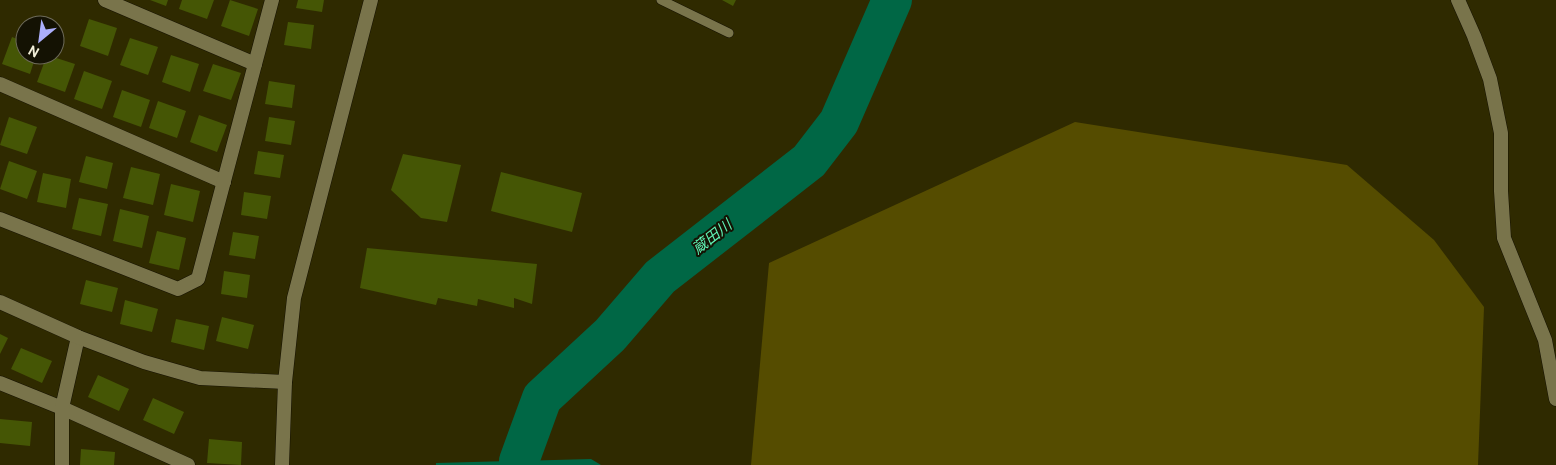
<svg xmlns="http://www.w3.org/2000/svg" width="1556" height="465" font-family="Overpass,'Noto Sans JP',sans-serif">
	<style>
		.green { fill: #554c00 }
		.water { fill: #006745 }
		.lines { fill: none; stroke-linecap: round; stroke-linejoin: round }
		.river { stroke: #006745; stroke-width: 40 }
		.building { fill: #455605 }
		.service-casing { stroke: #161200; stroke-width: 10 }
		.minor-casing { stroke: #161200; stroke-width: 15 }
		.tertiary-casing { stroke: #161200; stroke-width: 15 }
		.service { stroke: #79744b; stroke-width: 9 }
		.minor { stroke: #79744b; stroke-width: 14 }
		.tertiary { stroke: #79744b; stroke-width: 14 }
		.labels { text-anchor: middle; stroke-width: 4; stroke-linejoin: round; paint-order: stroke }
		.water-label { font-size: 15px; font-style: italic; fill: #60f4b6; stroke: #141203 }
	</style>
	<rect width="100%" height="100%" fill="#2f2a00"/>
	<polygon class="green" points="1075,122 1347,165 1434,240 1484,307 1478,465 751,465 769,263"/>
	<polygon class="water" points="591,459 601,465 436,465 436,463"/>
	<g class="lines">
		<polyline class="river" points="519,465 519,461 542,398 610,335 660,277 809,161 839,122 892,0"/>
	</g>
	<g class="building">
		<polygon points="150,0 168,0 166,6"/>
		<polygon points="182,0 214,0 207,19 179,9"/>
		<polygon points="230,0 258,9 249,36 221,26"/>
		<polygon points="298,0 324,0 322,12 296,8"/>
		<polygon points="722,0 736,0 733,6"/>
		<polygon points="89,19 117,28 108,56 80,46"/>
		<polygon points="288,22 314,25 311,49 284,45"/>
		<polygon points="12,37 25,42 25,55 36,55 30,74 2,64"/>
		<polygon points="130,38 158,47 148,75 120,65"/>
		<polygon points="47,55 75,64 65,92 37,82"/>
		<polygon points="171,55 199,64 190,92 162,82"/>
		<polygon points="213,64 241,73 231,100 203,91"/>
		<polygon points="84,71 112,81 102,109 74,99"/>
		<polygon points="269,81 295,85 292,108 265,104"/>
		<polygon points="122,90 150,100 141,127 113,117"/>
		<polygon points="158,101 186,111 177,138 149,128"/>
		<polygon points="199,115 227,125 217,152 190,142"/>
		<polygon points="9,117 37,127 27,154 0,145"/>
		<polygon points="269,117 295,121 291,145 265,141"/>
		<polygon points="258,151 284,155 280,178 254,174"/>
		<polygon points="403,154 461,165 447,222 421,218 391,190"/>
		<polygon points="86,156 113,163 107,189 79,182"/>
		<polygon points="9,161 37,171 27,199 0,189"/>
		<polygon points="131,167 160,174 153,205 123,198"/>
		<polygon points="501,172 582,193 572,232 491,211"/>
		<polygon points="43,173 71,179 66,208 37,202"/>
		<polygon points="171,184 200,191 193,222 164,215"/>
		<polygon points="244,192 271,196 267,219 241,215"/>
		<polygon points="79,198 108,204 101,236 72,229"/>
		<polygon points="120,209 149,216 142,248 113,241"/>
		<polygon points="157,231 186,238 179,270 149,263"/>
		<polygon points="233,232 259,236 255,259 229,255"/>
		<polygon points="367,248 537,264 532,304 514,298 514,308 478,299 477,306 438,298 436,305 360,288"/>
		<polygon points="224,271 250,275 247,298 221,294"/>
		<polygon points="86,280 118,288 112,312 80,304"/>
		<polygon points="125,300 158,309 152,332 120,324"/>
		<polygon points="222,317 254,325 248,349 216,341"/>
		<polygon points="176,319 209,326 204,350 171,342"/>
		<polygon points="0,334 8,338 0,354"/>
		<polygon points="21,348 52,361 42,383 11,369"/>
		<polygon points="98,375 129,389 119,411 88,397"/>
		<polygon points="153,398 184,412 174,434 143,420"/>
		<polygon points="0,419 32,422 30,446 0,443"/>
		<polygon points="209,439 242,442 241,465 207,463"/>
		<polygon points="81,449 115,452 114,465 80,465"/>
	</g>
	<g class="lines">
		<defs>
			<polyline id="service" points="661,0 729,33"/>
			<g id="minor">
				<polyline points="105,0 255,64"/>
				<polyline points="1458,0 1474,36 1490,79 1501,133 1501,191 1504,238 1545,340 1556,399"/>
				<polyline points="0,84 224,182"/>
				<polyline points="0,219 178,289 198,279 272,0"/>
				<polyline points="0,383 62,408 188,465"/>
				<polyline points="62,465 62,408 78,337"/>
			</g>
			<g id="tertiary">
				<polyline points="0,302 78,337 144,362 200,378 285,382"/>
				<polyline points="282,465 285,382 294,298 371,0"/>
			</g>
		</defs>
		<use href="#service" class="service-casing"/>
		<use href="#minor" class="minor-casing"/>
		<use href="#tertiary" class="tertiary-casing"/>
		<use href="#service" class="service"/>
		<use href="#minor" class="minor"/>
		<use href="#tertiary" class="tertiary"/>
	</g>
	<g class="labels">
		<g class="water-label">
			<text transform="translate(712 237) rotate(-38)" y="5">蔵田川</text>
		</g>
	</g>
	<g transform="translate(40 40) rotate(209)"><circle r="24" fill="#141203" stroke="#6d6a59"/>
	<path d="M0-4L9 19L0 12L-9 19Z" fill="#acaffb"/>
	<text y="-8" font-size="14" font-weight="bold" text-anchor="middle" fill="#f2efd9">N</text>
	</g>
</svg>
